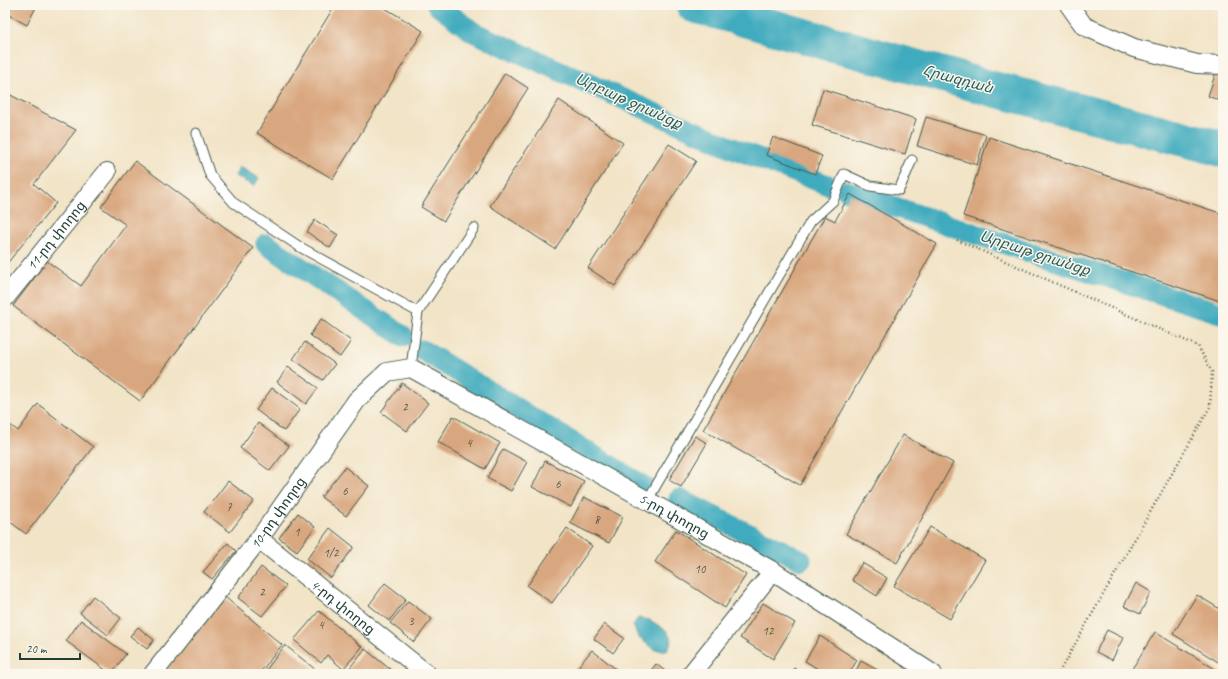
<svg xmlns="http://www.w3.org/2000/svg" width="1228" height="679" font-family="Caveat,'Noto Sans Armenian',sans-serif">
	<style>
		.water { fill: #3fabbe; stroke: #2f7479 }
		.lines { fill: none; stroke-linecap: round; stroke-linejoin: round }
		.canal { stroke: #3fabbe; stroke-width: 21 }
		.river { stroke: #3fabbe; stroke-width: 36 }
		.building { fill: #d9a77f }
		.service-casing { stroke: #3f564a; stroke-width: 11 }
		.minor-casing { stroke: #3f564a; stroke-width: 20 }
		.path { stroke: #3f564a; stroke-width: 2.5; stroke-dasharray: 1 3; stroke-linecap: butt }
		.service { stroke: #fff; stroke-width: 9 }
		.minor { stroke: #fff; stroke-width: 18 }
		.labels { text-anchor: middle; stroke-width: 3; stroke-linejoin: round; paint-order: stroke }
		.number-label { font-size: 12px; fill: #4e5847 }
		.street-label { font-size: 14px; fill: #1f3d34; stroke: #fbf7ec }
		.water-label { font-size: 15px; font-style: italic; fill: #295e5d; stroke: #fbf7ec }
	</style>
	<rect width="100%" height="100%" fill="#fbf7ec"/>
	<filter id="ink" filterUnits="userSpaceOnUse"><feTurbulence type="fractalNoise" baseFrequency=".025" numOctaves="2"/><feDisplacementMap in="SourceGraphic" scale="8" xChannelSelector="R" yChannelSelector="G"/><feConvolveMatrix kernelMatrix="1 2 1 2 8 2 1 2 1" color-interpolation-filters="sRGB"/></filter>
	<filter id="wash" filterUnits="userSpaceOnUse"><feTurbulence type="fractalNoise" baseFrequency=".012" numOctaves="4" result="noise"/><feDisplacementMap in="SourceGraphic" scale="16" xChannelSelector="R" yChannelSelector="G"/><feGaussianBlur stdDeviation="0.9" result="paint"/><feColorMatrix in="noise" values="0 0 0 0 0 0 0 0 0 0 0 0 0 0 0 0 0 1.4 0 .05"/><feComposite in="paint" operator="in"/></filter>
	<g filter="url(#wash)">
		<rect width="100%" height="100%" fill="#f2e4c7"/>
		<g class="water">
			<polygon points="240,167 259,178 254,186 235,176"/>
			<polygon points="638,618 650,620 667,631 672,641 667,650 655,650 638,637 633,625"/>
		</g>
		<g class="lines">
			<g class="canal">
				<polyline points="437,5 473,32 735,149 828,185"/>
				<polyline points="847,191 1035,254 1223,314"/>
				<polyline points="266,244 403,336"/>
				<polyline points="422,350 647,488"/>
				<polyline points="679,499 801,560"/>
			</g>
			<polyline class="river" points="694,5 986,87 1223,149"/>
		</g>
		<g id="blocks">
			<g class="building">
				<polygon points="5,5 37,5 27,25 5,13"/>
				<polygon points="335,5 380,5 423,31 333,179 257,133"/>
				<polygon points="1217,69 1223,71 1223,102 1208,96"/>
				<polygon points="505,73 528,88 444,221 421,207"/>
				<polygon points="823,89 916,119 905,154 812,125"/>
				<polygon points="5,92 76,130 34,184 56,203 5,266"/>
				<polygon points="559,100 623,143 555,249 490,206"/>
				<polygon points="926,117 986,135 977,165 917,146"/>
				<polygon points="773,137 822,156 815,174 766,155"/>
				<polygon points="989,137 1223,214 1223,302 963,216"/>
				<polygon points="669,144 696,161 615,286 588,268"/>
				<polygon points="135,161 253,248 140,401 13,306 47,261 81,286 126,225 101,207"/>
				<polygon points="850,194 937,244 800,485 703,430 825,216 835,221"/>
				<polygon points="315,220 338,235 330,248 307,232"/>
				<polygon points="321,319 351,341 340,357 310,335"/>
				<polygon points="305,342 335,364 323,380 293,359"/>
				<polygon points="288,367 318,388 306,404 277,382"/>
				<polygon points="402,383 428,403 407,431 381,412"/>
				<polygon points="272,388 300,409 284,431 256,410"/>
				<polygon points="38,404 93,447 26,534 5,518 5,421 18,431"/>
				<polygon points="453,416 500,443 485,469 438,442"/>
				<polygon points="258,423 289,446 270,471 240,448"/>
				<polygon points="903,435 953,463 897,563 846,534"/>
				<polygon points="695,436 707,443 681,487 669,480"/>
				<polygon points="503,449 527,462 511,491 487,478"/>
				<polygon points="545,461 584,481 571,507 532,487"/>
				<polygon points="345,467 369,486 346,516 321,497"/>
				<polygon points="228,481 254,501 230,532 204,512"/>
				<polygon points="584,497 623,517 609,543 570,523"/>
				<polygon points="298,513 315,527 297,551 279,538"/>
				<polygon points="930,527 985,560 950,619 894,586"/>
				<polygon points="330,528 354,547 331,578 307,559"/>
				<polygon points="567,528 592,546 552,603 527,586"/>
				<polygon points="676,530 746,575 725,608 655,562"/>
				<polygon points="228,543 236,551 212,579 203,572"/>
				<polygon points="862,563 887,578 877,596 852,580"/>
				<polygon points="261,567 286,586 262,616 238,598"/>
				<polygon points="385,583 406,599 389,621 369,605"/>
				<polygon points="1136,583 1151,592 1140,614 1124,606"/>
				<polygon points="1197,595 1223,611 1223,665 1173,634"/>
				<polygon points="93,596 121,618 108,635 80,613"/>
				<polygon points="225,597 282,645 259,674 162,674"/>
				<polygon points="408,601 432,619 414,642 390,623"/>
				<polygon points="763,603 795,623 773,659 740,638"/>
				<polygon points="319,611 362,647 343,669 327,655 321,663 294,640"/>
				<polygon points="81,620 126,654 111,674 66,641"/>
				<polygon points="604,624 624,638 613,653 594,639"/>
				<polygon points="138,627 154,640 147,649 130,636"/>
				<polygon points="1107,630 1123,638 1112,660 1096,652"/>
				<polygon points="1155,632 1223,674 1140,674 1132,669"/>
				<polygon points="820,636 857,660 849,674 826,674 805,661"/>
				<polygon points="285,645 321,674 263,674"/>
				<polygon points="365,649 396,674 353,674 348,670"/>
				<polygon points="592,650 622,674 572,674"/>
				<polygon points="861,661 885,674 854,674"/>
				<polygon points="656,664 669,674 648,674"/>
				<polygon points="794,668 802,674 790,674"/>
			</g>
		</g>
	</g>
	<g filter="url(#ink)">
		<use href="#blocks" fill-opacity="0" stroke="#3f564a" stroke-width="1"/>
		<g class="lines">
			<defs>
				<g id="service">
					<polyline points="196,133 210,175 234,203 300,247 418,312"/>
					<polyline points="411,368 418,312 474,228"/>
					<polyline points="647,501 811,221 833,201 844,174 870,186 899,190 912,160"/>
				</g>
				<g id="minor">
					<polyline points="1069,5 1084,26 1134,48 1197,64 1223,65"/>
					<path id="s1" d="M5,298l102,-126"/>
					<path id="s2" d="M259,539l168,135"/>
					<path id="s3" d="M153,674l106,-135 98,-139 30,-28 24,-4 362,203 160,103"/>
					<polyline points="691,674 773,571"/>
				</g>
			</defs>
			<use href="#service" class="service-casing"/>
			<use href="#minor" class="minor-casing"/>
			<polyline class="path" points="957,240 1198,346 1212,372 1210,407 1058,674"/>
			<use href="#service" class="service"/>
			<use href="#minor" class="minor"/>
		</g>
	</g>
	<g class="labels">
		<g class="number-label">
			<text x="405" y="411">2</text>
			<text x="469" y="447">4</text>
			<text x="558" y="488">6</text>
			<text x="345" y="495">6</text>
			<text x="229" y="511">7</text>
			<text x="597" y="524">8</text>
			<text x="297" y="536">1</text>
			<text x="331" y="557">1/2</text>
			<text x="700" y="573">10</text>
			<text x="262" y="596">2</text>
			<text x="411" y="625">3</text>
			<text x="321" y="629">4</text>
			<text x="768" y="635">12</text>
		</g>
		<g class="street-label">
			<text dy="5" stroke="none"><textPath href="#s1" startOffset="81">11-րդ փողոց</textPath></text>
			<text dy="5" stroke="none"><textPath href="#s3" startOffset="204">10-րդ փողոց</textPath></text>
			<text dy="5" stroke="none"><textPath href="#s3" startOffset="709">5-րդ փողոց</textPath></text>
			<text dy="5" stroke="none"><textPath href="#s2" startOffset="108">4-րդ փողոց</textPath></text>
		</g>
		<g class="water-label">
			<text transform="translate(958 79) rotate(15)" y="5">Հրազդան</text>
			<text transform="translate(629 101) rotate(24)" y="5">Արբաթ ջրանցք</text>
			<text transform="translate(1035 253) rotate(18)" y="5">Արբաթ ջրանցք</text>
		</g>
	</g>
	<rect width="1228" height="679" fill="none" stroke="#fbf7ec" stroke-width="20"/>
	<path d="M20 653v6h60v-6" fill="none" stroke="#1f3d34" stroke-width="2"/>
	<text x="26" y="653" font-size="12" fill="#1f3d34" stroke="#fbf7ec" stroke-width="3" paint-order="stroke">20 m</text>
</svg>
